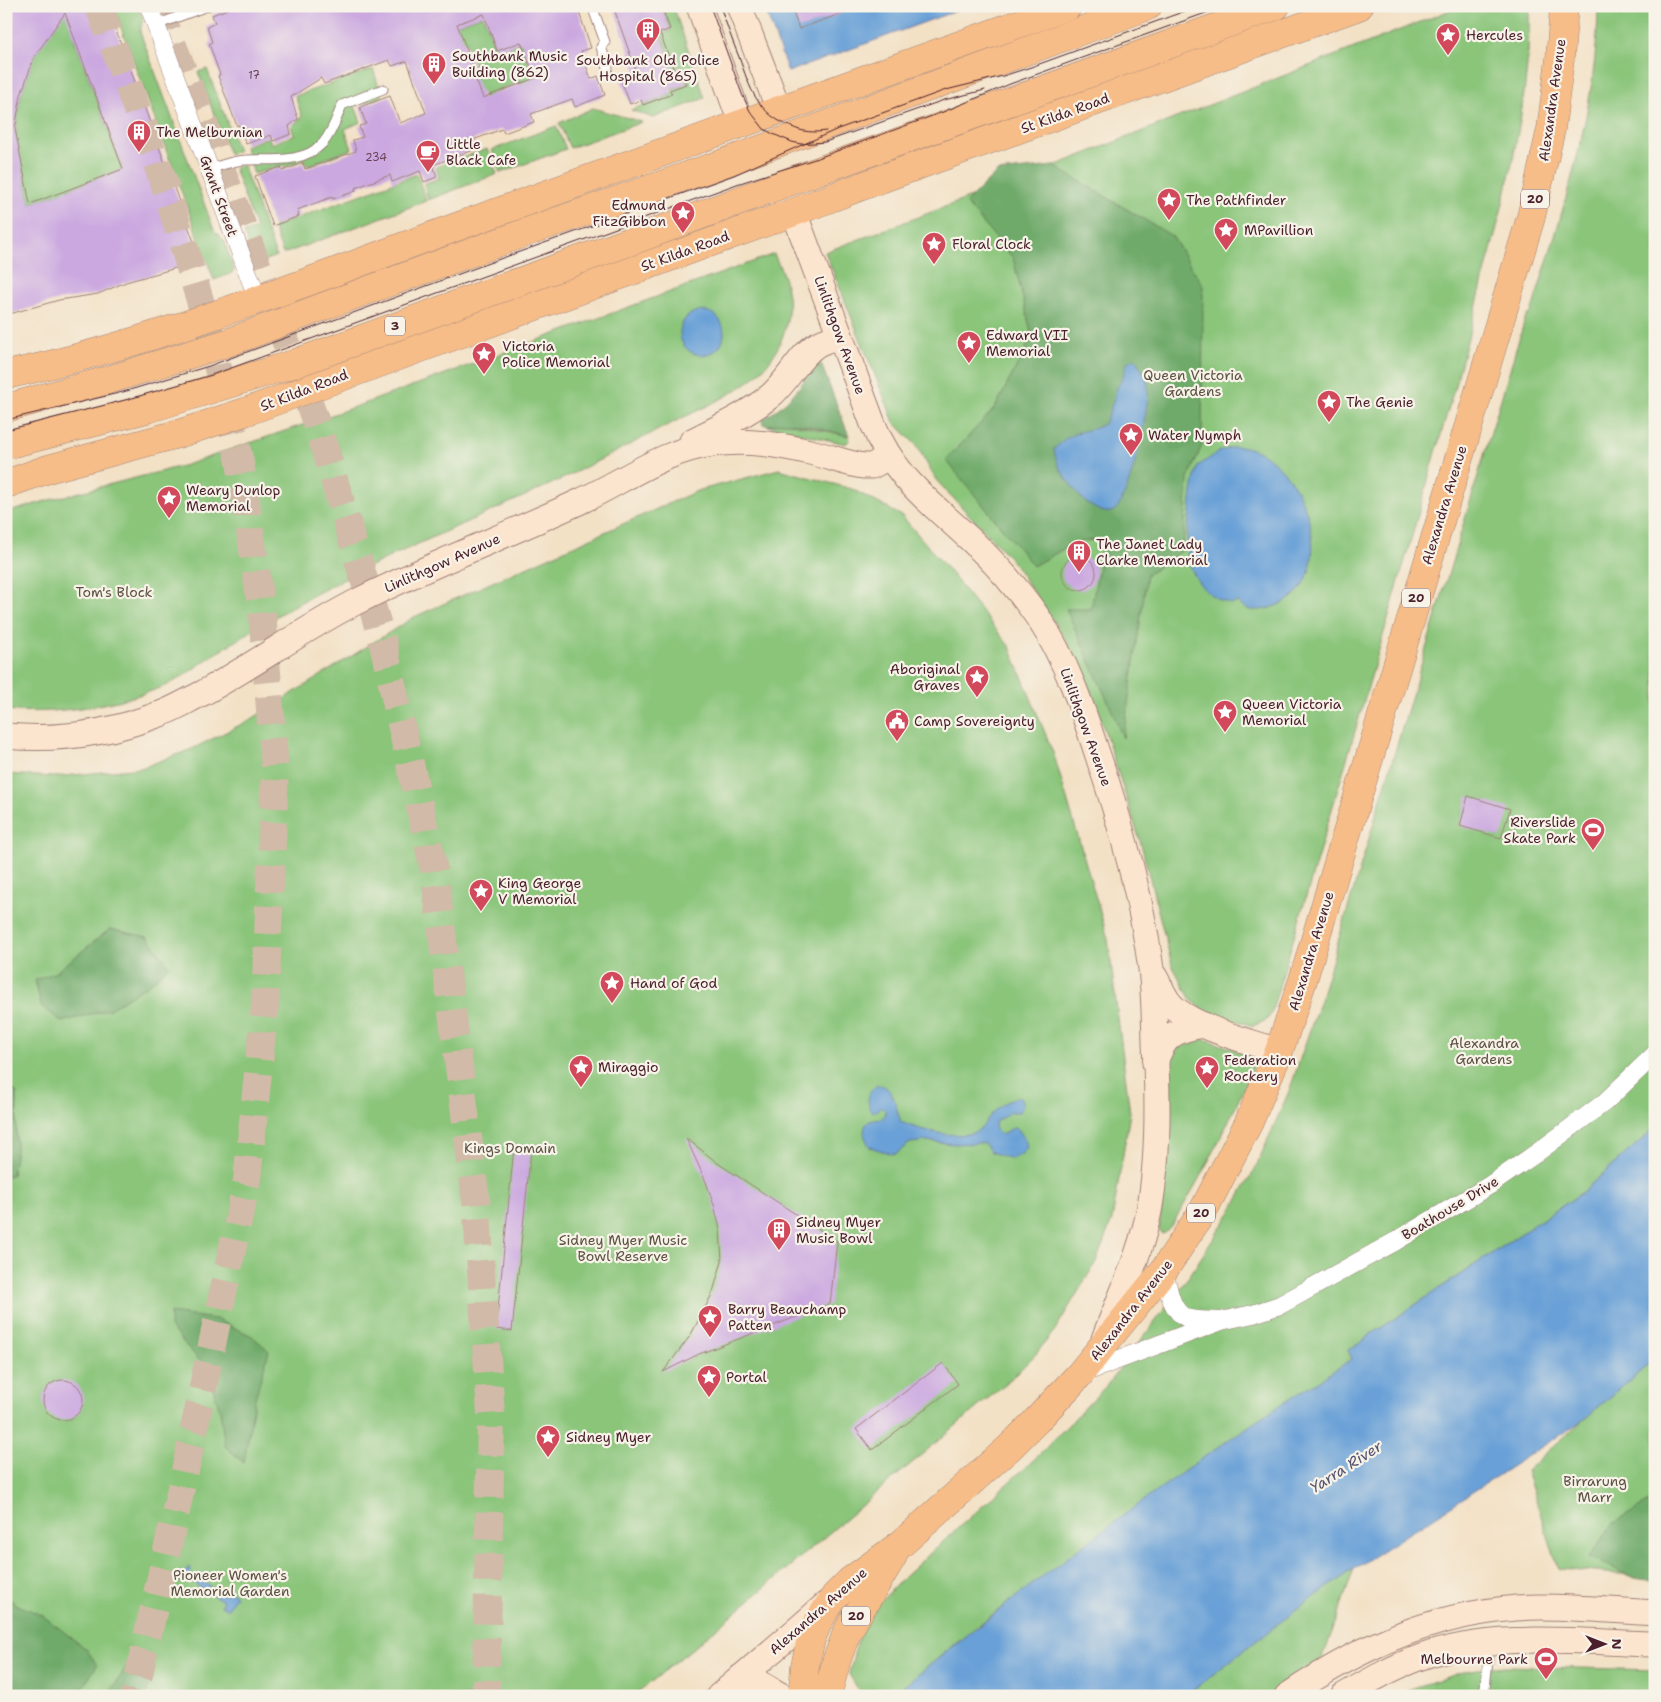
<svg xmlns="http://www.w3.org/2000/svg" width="1661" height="1702" font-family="'Shantell Sans',sans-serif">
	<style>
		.green { fill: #8ac57a; stroke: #6a7252 }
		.forest { fill: #6faa6a; stroke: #5c644a }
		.water { fill: #69a0d7; stroke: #5a6081 }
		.building { fill: #cba8e0; fill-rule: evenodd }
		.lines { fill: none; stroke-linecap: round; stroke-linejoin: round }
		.highway-tunnel { stroke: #d1baa7; stroke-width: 28; stroke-dasharray: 28 14; stroke-linecap: butt }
		.lane-casing { stroke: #9e8078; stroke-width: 11 }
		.street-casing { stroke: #9e8078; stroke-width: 19 }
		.secondary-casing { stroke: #9e8078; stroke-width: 27 }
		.primary-casing { stroke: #9e8078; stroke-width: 29 }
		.highway-casing { stroke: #9e8078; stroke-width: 29 }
		.lane { stroke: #fff; stroke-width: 9 }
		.street { stroke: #fff; stroke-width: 18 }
		.secondary { stroke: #fce5cf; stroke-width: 25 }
		.primary { stroke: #f7bd88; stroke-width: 28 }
		.highway { stroke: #f7bd88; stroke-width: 28 }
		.tram { stroke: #4a1f2b; stroke-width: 1 }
		.labels { text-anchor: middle; stroke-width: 4.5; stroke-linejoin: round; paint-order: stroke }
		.number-label { font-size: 11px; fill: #6a4158 }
		.shield { fill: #f7f3e8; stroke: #7e5f64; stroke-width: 1 }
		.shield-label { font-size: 12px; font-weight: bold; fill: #4a1f2b }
		.poi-label { font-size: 14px; fill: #4a1f2b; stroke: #f7f3e8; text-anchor: start }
		.street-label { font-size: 14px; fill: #4a1f2b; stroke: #f7f3e8 }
		.park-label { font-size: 14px; fill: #5d5143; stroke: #f7f3e8 }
		.water-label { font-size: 15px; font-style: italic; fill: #565370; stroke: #f7f3e8 }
	</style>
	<rect width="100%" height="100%" fill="#f7f3e8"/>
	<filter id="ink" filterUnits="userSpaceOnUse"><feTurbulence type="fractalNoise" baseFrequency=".02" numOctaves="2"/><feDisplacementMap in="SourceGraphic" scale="10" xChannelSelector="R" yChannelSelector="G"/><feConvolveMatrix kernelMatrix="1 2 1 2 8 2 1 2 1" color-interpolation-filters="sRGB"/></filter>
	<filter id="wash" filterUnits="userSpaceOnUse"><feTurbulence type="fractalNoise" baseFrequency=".0096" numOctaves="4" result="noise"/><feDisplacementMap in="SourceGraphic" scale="20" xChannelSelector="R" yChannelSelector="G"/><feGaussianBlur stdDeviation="1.12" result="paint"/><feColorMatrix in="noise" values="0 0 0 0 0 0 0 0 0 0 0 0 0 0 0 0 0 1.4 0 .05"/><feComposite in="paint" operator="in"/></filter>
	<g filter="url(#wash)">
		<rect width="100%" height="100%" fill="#f3e1c6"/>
		<g class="green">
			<polygon points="69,6 88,6 73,36 123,169 30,204 16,137 17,116 21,95 34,57"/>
			<polygon points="113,6 138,8 143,18 140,32 214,230 224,240 234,270 232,273 214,280"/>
			<polygon points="662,6 673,6 705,98 653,118 631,110 673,94 672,90 687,84 681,66 674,69 661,34 671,30"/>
			<path d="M1461,6h68c2,89 -20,177 -43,263 -14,54 -28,108 -44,162 -55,194 -113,389 -171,583l-4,6 -14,6 -48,-15 -14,-11 -19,-35 -31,-121 -45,-140 -33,-69 -53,-77 -74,-78 -19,-34 -23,-24 -69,-170 229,-86z"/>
			<path d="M1598,6h57v1122l-75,66 -232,156 4,9 -146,97 -230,171 -84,69h-34l1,-5 -10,-17 8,-32 5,-11 18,-29 24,-25 135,-122 68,-70 79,-104 44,-68 25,-44 35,-80 34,-101 186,-619 16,-53 5,-3c31,-101 66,-200 67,-307z"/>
			<polygon points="483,15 497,52 521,43 527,61 537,58 558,103 522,86 519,82 488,95 489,97 485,98 482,91 479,92 450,75 475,66 466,42 441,51 431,34"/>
			<polygon points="207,69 238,151 229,154 198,72"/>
			<polygon points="373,69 382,96 355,106 361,122 345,129 352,149 307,166 304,159 284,167 283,165 254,174 245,146 269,137 271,144 294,135 291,127 302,117 295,96"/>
			<polygon points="593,108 642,122 570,148 559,123"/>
			<polygon points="556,126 566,149 500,173 492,150"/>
			<polygon points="487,149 497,174 428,200 424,184 439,178 436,167"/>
			<polygon points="243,165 276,256 255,264 244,233 256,229 234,168"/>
			<polygon points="417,174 426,201 283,254 273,227"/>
			<path d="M774,254c5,11 11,23 13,36 5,22 -3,51 -16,69 -21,31 -72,50 -105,67 -33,17 -66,34 -100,51 -84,40 -171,74 -254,119 -34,18 -67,39 -100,60 -15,10 -32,24 -49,31 -45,17 -108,29 -157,23v-197l43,-13 137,-35 180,-62z"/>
			<polygon points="783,422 849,436 850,439 846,444 768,426"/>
			<polygon points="779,469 852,489 902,516 950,572 1010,647 1054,755 1108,939 1130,1113 1112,1220 1096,1262 1055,1330 1035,1355 1011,1379 711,1633 634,1696 36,1696 6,1637 6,774 54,777 141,768 192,749 250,720 414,617 697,491"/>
			<path d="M1198,1037l51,17 4,5 1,7c-25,57 -51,109 -84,162l-5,5 -3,1 -3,-4 9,-81 -1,-84 6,-18z"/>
			<polygon points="1655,1359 1655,1577 1559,1569 1526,1471 1583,1420"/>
			<polygon points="1354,1569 1323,1658 1267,1696 1185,1696 1300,1607"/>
			<polygon points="1506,1666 1655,1670 1655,1696 1398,1696 1407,1690 1469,1670"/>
		</g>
		<g class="forest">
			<polygon points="1054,166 1172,236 1203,286 1202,445 1188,479 1183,550 1147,575 1123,738 1109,704 1066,609 1091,609 1104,539 1076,542 1033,566 946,460 995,408 1032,336 1013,258 966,203 997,172"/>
			<path d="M816,362l5,2 28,72c-21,-5 -43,-12 -64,-13 -9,-1 -16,6 -23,0l1,-4c24,-14 39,-33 53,-57z"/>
			<polygon points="110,929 148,937 169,966 152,982 110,1009 62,1022 41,1006 35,980 56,972"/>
			<polygon points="6,1084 17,1093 16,1150 12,1175 6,1176"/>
			<polygon points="170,1313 216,1319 252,1336 269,1351 254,1402 244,1463 225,1446 220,1411 207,1369 170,1327"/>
			<polygon points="1655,1498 1655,1581 1634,1578 1589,1557 1614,1523"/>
			<polygon points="6,1595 15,1604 42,1615 87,1650 97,1665 78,1696 6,1696"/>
			<polygon points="133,1658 148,1682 147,1696 107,1696"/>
		</g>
		<g class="water">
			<polygon points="764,6 791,6 800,28 861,6 969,6 788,72"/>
			<circle cx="702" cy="333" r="22"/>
			<path d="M1134,358c7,10 14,19 14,31 1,21 -18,108 -33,121 -10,8 -30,-7 -36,-15 -11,-14 -23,-28 -25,-46l11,-10 11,-6 20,-5 8,-4 5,-10 8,-26 6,-11 4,-14z"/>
			<path d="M1233,447c5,0 11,-1 16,1 62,18 98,146 16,161 -10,2 -21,2 -27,-7l-6,2c-31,-7 -46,-34 -45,-65 0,-9 2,-18 3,-27 1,-16 3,-31 8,-46l22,-15z"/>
			<path d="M878,1085c18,1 17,24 23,37 17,8 63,20 79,7 4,-3 6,-8 9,-12 7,-8 18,-17 28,-20l4,2 2,7 -4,6h-10l-4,4 -9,5c-2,6 0,11 5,14l12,-7 5,1c13,18 12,22 -7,30l-20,-7 -6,-8 -4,-1 -26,1 -29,-3 -16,2 -13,10 -5,1 -22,-7c-5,-7 -10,-20 0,-26 4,-1 8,-1 12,-3l3,-3v-5l-3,-3 -9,5 -3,-2c-3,-10 -3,-19 8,-25z"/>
			<path d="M1655,1128v231l-72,61 -229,149 -54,38 -115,89h-293c101,-83 205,-163 312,-239 48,-34 98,-66 148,-98l-4,-9 232,-156z"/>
			<polygon points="189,1566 191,1575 225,1595 229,1591 236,1595 228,1609 221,1605 223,1601 188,1580 179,1582"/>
		</g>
		<g id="blocks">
			<g class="building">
				<path d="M6,6h96l7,18 4,-2 88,239 -75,21 -28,12 -39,6 -53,15zM65,13l58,156 -93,35 -15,-75 6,-34 13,-38z"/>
				<path d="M235,6h342l14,42 -10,3 10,28 7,-3 7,19 -30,12 -3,-8 -41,15 3,8 -30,11 -2,-4 -29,11 3,9 -43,16 4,12 -13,5 -4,-11 -28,11 -2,-7 -35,13 1,3 -23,8 -1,-2 -35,13 2,6 -26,10 -18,-50 26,-9 1,4 21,-8 2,6 51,-18 -3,-11 10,-3 -4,-11 7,-2 -6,-17 30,-11 10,27 26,-10 -19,-52 -15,5 -3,-6 -65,24 -3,-6 -30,19 7,22 -9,7 2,8 -18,7 -2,-6 -25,9 -7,-19 -2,1 -19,-50 2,-1 -11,-31 3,-2 -5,-15 8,-4 -3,-8zM484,14l13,37 24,-9 14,36 -52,20 -12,-31 2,-1 -16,-42z"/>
				<polygon points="613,6 661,6 670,29 660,33 674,70 680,68 686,84 670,90 672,94 643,105 641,100 630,104 620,77 636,71"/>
				<polygon points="791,6 856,6 856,8 799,29"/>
				<circle cx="1079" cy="573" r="17"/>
				<polygon points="1468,796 1510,809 1501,838 1460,826"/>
				<polygon points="686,1138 719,1164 837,1241 830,1304 699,1354 663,1372 690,1336 702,1314 713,1292 722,1261 720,1229 714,1205 706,1182"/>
				<polygon points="514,1148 531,1150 512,1331 496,1329"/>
				<polygon points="943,1363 958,1384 872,1450 856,1429"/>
				<circle cx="63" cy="1400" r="20"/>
			</g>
		</g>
	</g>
	<g filter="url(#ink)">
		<use href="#blocks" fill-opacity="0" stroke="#9e8078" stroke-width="1"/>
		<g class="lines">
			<g class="highway-tunnel">
				<polyline points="99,6 165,185 209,330 240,462 262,612 275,770 265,1005 247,1180 189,1453 134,1696"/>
				<polyline points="157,6 202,118 320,433 382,639 434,870 476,1200 491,1414 486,1696"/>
			</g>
			<defs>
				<g id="lane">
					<polyline points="592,6 605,42 601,47 608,68"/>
					<polyline points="156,25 207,6"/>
					<path d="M209,169c11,-3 25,-9 37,-9 26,-1 57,4 77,-17 9,-10 14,-26 19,-38l41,-16"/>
					<polyline points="1484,1696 1488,1661 1485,1643"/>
				</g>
				<g id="street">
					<polyline points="149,6 258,300"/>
					<path d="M1164,1270c4,15 6,42 23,48 10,3 21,2 32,3"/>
					<polyline points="1083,1373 1221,1321 1253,1314 1280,1305 1396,1241 1490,1185 1538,1152 1605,1102 1655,1054"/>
				</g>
				<g id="secondary">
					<polyline points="699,6 741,123"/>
					<polyline points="739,6 779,110"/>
					<path d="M794,212l79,212c21,54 60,80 100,118 24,23 47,49 66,77 27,41 43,88 58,134 24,70 44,142 54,216 4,31 3,63 5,95 2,48 2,94 -6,142 -8,46 -30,90 -46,133"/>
					<path d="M692,441c26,-13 54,-26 77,-44 19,-15 30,-42 49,-53 7,-4 15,-6 22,-8"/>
					<path d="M6,736c51,5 103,-3 151,-21 16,-5 31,-15 46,-22 53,-29 103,-66 157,-93 72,-36 148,-65 221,-99 43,-20 83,-51 132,-57 34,-5 68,1 101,9 17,4 33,11 50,13h8l16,-9"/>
					<path d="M1155,977c4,7 8,17 13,24 17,24 82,41 111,50"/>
					<path d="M1155,1063c9,-29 21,-33 49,-38"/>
					<polyline points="741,1677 756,1681 782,1696"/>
					<polyline points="719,1696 800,1627 826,1604"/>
					<path d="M1287,1696c78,-53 159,-88 254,-89 38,0 76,4 114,6"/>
					<path d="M1343,1696c26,-15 50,-29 78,-39 74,-26 157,-15 234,-13"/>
				</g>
				<g id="primary">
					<path d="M6,375c153,-33 299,-93 445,-146 206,-75 411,-149 617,-223"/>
					<polyline points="6,408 108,380 227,343 333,303 527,232 721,164 1148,6"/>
					<polyline points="6,445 147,409 296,363 645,236 815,172 1276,6"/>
					<polyline points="6,484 48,469 178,434 245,412 794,212 878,180 1359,6"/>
				</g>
				<g id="highway">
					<polyline points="802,1696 805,1666 811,1639 819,1620 835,1596 850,1581 901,1544 1009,1448 1036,1421 1079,1375 1164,1270 1203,1211 1249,1122 1279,1051 1303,980 1531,217 1551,129 1560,59 1564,6"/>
					<polyline points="827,1696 837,1659 847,1632 893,1556"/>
				</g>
			</defs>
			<use href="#lane" class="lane-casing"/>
			<use href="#street" class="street-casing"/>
			<use href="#secondary" class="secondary-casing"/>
			<use href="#primary" class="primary-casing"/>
			<use href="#highway" class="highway-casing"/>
			<use href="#lane" class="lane"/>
			<use href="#street" class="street"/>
			<use href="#secondary" class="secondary"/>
			<use href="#primary" class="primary"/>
			<use href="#highway" class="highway"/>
			<g class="tram">
				<polyline points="710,6 742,94 750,111 764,129 773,134 792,142 801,144 825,142 944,100 985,90"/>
				<path d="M720,6c6,17 12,34 19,51 11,31 18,57 53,70 10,5 22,6 34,4"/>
				<polyline points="6,420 123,392 209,366 497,260 734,175 838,129 946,90 1003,76 1031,67 1199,6"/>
				<polyline points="6,430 125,400 212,375 737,184 815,159 943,112 1010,84 1225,6"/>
			</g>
		</g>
	</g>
	<defs>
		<symbol id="building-pin" viewBox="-11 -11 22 30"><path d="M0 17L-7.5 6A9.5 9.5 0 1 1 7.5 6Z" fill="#d1495b" stroke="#f7f3e8"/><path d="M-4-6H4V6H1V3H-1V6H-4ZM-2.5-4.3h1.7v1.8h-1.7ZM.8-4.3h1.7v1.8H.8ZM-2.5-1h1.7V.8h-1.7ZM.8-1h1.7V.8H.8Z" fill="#fff"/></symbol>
		<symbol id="sight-pin" viewBox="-11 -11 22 30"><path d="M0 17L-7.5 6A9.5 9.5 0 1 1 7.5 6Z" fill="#d1495b" stroke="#f7f3e8"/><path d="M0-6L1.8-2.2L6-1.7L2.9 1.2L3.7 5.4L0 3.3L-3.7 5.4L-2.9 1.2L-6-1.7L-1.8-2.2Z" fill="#fff"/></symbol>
		<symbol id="cafe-pin" viewBox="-11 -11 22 30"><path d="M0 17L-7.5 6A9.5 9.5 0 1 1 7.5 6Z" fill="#d1495b" stroke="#f7f3e8"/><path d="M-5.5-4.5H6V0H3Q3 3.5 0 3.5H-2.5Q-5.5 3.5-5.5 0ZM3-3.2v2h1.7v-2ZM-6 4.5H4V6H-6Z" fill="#fff"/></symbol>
		<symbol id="civic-pin" viewBox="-11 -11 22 30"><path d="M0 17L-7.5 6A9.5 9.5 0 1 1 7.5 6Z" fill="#d1495b" stroke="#f7f3e8"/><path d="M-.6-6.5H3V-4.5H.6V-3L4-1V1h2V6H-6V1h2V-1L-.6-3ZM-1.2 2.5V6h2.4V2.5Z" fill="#fff"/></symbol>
		<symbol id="stadium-pin" viewBox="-11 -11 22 30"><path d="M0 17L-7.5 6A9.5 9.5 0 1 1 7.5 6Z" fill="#d1495b" stroke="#f7f3e8"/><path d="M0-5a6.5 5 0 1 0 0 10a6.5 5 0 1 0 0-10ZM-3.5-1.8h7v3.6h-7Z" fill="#fff"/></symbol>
	</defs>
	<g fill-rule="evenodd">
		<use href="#building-pin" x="634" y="16" width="28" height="38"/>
		<use href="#sight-pin" x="1434" y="21" width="28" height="38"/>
		<use href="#building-pin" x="420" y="50" width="28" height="38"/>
		<use href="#building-pin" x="125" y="118" width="28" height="38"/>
		<use href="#cafe-pin" x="414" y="138" width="28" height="38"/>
		<use href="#sight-pin" x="1155" y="186" width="28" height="38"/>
		<use href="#sight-pin" x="669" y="199" width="28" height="38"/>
		<use href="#sight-pin" x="1212" y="216" width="28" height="38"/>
		<use href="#sight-pin" x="920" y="230" width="28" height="38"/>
		<use href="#sight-pin" x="955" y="329" width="28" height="38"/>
		<use href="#sight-pin" x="470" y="340" width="28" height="38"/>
		<use href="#sight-pin" x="1315" y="388" width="28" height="38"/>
		<use href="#sight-pin" x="1117" y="421" width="28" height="38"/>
		<use href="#sight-pin" x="155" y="484" width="28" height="38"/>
		<use href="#building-pin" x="1065" y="538" width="28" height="38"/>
		<use href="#sight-pin" x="963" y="663" width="28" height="38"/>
		<use href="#sight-pin" x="1211" y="698" width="28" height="38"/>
		<use href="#civic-pin" x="883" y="707" width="28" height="38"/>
		<use href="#stadium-pin" x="1579" y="816" width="28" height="38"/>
		<use href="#sight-pin" x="467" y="877" width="28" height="38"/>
		<use href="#sight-pin" x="598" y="969" width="28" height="38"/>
		<use href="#sight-pin" x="567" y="1053" width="28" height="38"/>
		<use href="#sight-pin" x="1193" y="1054" width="28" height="38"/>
		<use href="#building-pin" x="765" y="1216" width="28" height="38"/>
		<use href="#sight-pin" x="696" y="1303" width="28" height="38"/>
		<use href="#sight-pin" x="695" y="1363" width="28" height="38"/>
		<use href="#sight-pin" x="534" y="1423" width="28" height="38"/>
		<use href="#stadium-pin" x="1532" y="1645" width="28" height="38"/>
	</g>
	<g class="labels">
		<g class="number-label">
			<text x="254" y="79">17</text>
			<text x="376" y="161">234</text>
		</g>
		<g class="shield">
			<rect x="1521" y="189.5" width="28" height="19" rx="4"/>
			<rect x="385" y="316.5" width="20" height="19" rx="4"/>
			<rect x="1402" y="588.5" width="28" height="19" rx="4"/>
			<rect x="1187" y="1203.5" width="28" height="19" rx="4"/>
			<rect x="842" y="1606.5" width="28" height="19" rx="4"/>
		</g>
		<g class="shield-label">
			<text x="1535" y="203">20</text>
			<text x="395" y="330">3</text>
			<text x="1416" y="602">20</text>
			<text x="1201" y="1217">20</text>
			<text x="856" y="1620">20</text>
		</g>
		<g class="poi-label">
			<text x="1466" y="40">Hercules</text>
			<text x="452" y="61">Southbank Music<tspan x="452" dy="16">Building (862)</tspan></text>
			<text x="648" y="65" text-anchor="middle">Southbank Old Police<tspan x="648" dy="16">Hospital (865)</tspan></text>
			<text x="156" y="137">The Melburnian</text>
			<text x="446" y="149">Little<tspan x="446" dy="16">Black Cafe</tspan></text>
			<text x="1186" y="205">The Pathfinder</text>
			<text x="666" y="210" text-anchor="end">Edmund<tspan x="666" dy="16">FitzGibbon</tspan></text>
			<text x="1244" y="235">MPavillion</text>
			<text x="952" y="249">Floral Clock</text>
			<text x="986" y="340">Edward VII<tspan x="986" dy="16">Memorial</tspan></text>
			<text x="502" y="351">Victoria<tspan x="502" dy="16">Police Memorial</tspan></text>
			<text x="1346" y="407">The Genie</text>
			<text x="1148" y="440">Water Nymph</text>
			<text x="186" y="495">Weary Dunlop<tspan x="186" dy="16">Memorial</tspan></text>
			<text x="1096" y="549">The Janet Lady<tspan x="1096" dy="16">Clarke Memorial</tspan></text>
			<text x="960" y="674" text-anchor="end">Aboriginal<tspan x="960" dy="16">Graves</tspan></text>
			<text x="1242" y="709">Queen Victoria<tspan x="1242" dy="16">Memorial</tspan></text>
			<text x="914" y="726">Camp Sovereignty</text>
			<text x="1576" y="827" text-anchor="end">Riverslide<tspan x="1576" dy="16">Skate Park</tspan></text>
			<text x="498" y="888">King George<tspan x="498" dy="16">V Memorial</tspan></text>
			<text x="630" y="988">Hand of God</text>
			<text x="1224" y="1065">Federation<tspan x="1224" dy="16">Rockery</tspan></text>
			<text x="598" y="1072">Miraggio</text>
			<text x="796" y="1227">Sidney Myer<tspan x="796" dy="16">Music Bowl</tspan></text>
			<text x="728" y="1314">Barry Beauchamp<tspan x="728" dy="16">Patten</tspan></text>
			<text x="726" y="1382">Portal</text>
			<text x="566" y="1442">Sidney Myer</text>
			<text x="1528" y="1664" text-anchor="end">Melbourne Park</text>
		</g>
		<g class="street-label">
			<text transform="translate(1552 100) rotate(-82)" y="5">Alexandra Avenue</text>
			<text transform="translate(1065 113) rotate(-20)" y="5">St Kilda Road</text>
			<text transform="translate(219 196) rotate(70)" y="5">Grant Street</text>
			<text transform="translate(685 251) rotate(-20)" y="5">St Kilda Road</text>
			<text transform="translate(840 335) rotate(70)" y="5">Linlithgow Avenue</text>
			<text transform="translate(304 390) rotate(-21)" y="5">St Kilda Road</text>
			<text transform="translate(1444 505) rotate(-73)" y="5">Alexandra Avenue</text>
			<text transform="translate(442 563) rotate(-24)" y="5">Linlithgow Avenue</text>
			<text transform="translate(1086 727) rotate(70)" y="5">Linlithgow Avenue</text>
			<text transform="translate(1311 951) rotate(-73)" y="5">Alexandra Avenue</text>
			<text transform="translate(1450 1208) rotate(-31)" y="5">Boathouse Drive</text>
			<text transform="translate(1131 1310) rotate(-52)" y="5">Alexandra Avenue</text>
			<text transform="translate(818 1611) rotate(-41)" y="5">Alexandra Avenue</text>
		</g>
		<g class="park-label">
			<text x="1193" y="380">Queen Victoria<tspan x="1193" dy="16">Gardens</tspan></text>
			<text x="114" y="597">Tom's Block</text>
			<text x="1484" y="1048">Alexandra<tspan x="1484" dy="16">Gardens</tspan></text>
			<text x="510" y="1153">Kings Domain</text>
			<text x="623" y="1245">Sidney Myer Music<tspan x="623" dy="16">Bowl Reserve</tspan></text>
			<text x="1595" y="1486">Birrarung<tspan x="1595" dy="16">Marr</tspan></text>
			<text x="230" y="1580">Pioneer Women's<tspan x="230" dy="16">Memorial Garden</tspan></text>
		</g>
		<g class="water-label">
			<text transform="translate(1346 1467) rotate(-33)" y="5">Yarra River</text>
		</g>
	</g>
	<rect width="1661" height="1702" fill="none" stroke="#f7f3e8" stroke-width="25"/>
	<g transform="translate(1604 1644) rotate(90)" stroke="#f7f3e8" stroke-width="4" paint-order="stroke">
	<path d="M0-4L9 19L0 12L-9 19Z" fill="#4a1f2b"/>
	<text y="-8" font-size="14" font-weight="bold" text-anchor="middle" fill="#4a1f2b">N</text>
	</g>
</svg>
